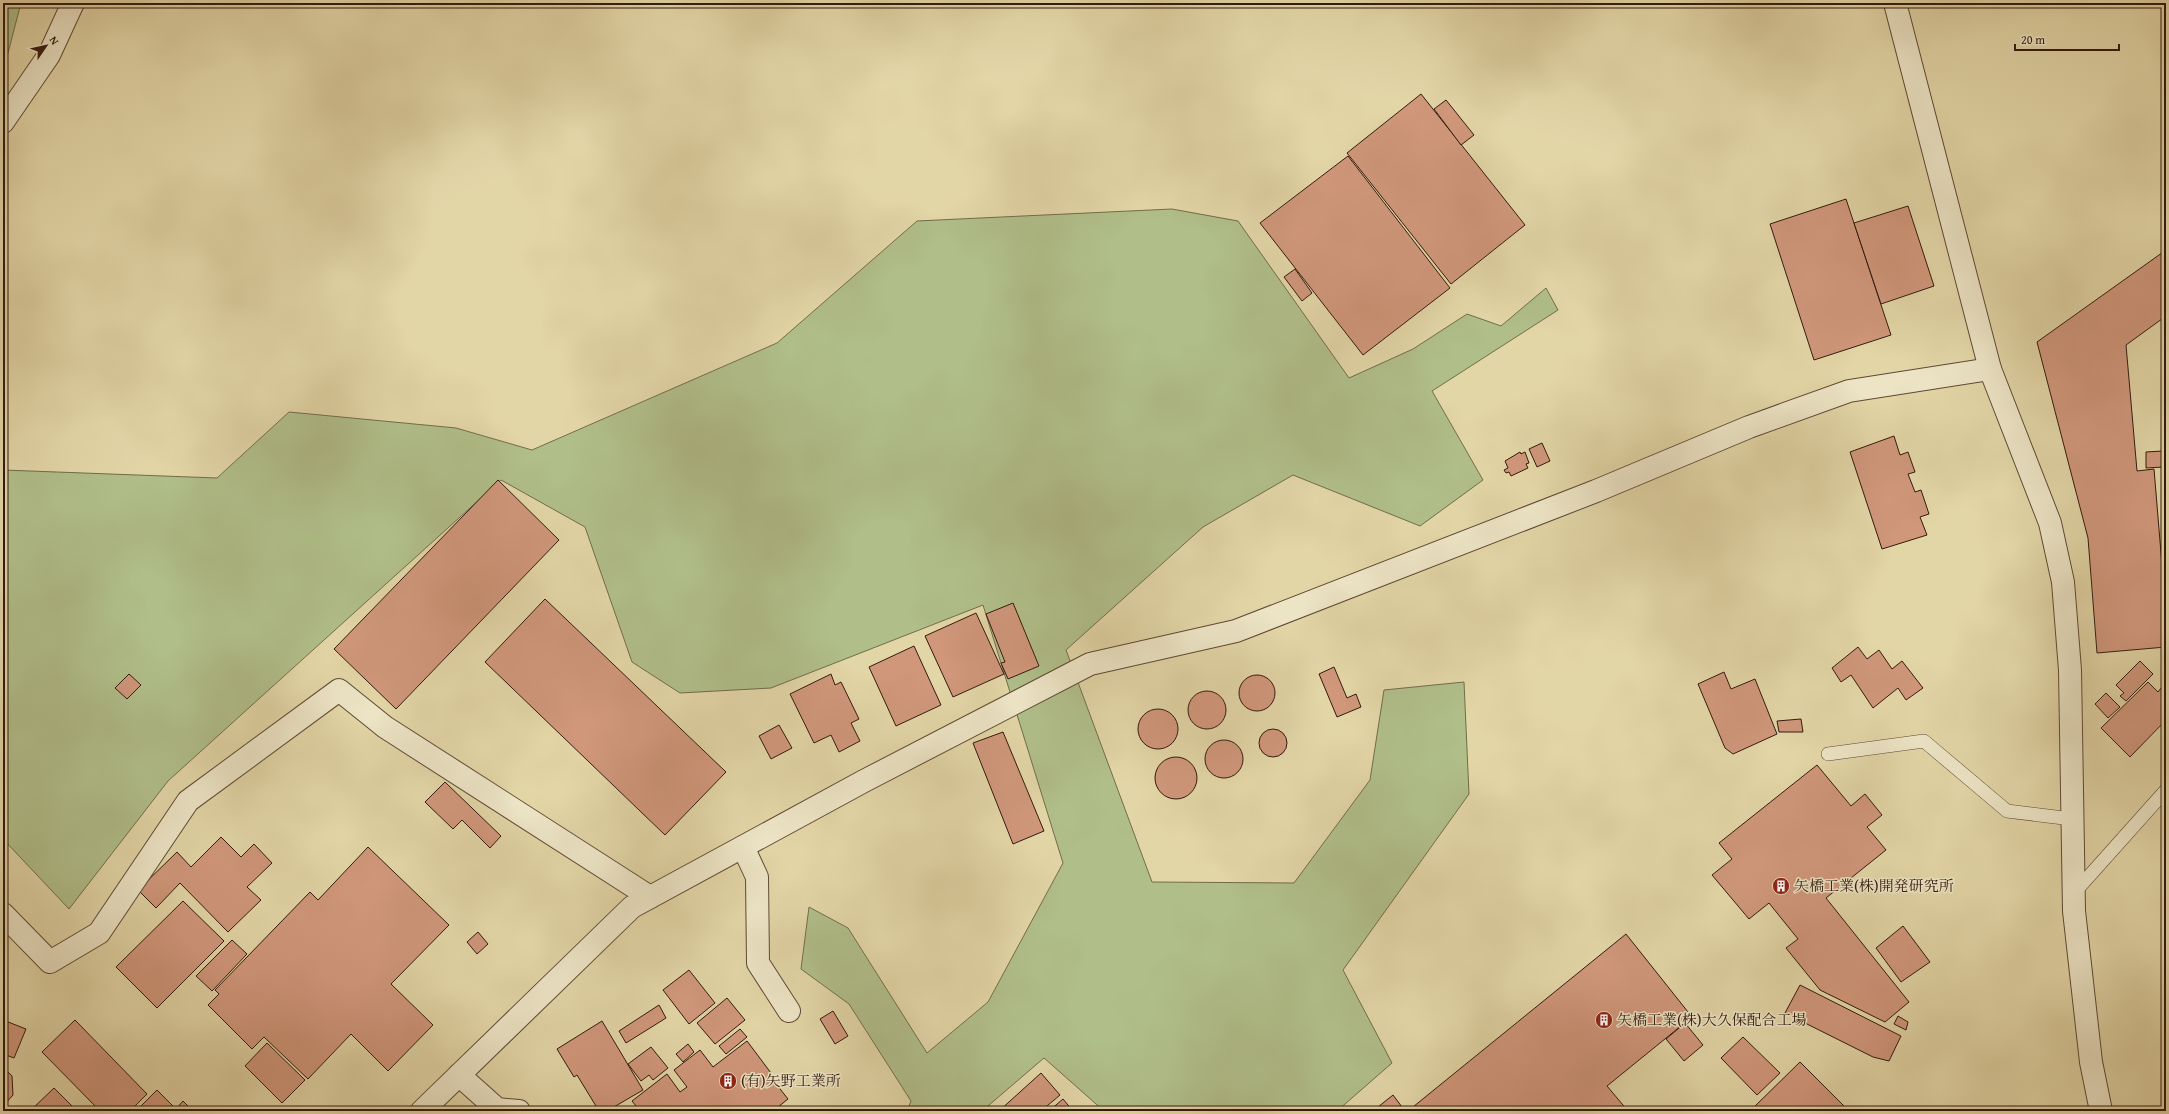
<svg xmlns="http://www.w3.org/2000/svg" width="2169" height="1114" font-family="'Gentium Book Plus','Noto Serif JP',serif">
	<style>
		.green { fill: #b0be89; stroke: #726c4c }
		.building { fill: #d0977b; stroke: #331a0e }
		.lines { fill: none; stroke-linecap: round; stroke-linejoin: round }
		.service-casing { stroke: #5f4934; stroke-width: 14 }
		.minor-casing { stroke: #5f4934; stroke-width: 24 }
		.tertiary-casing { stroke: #5f4934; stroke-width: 24 }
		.service { stroke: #ece4c5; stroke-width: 13 }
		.minor { stroke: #ece4c5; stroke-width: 22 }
		.tertiary { stroke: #ece4c5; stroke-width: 22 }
		.labels { text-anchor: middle; stroke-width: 3; stroke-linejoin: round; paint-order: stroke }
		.poi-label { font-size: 15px; fill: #331a0e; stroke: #ece4c5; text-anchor: start }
	</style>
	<rect width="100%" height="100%" fill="#e2d5a6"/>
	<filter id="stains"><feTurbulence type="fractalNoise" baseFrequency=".005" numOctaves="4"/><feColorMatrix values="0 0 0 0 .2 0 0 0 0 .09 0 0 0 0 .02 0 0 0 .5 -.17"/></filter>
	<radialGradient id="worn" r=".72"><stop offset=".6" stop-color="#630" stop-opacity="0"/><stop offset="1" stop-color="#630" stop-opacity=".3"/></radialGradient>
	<g class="green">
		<polygon points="3,3 21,3 3,72"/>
		<polygon points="1172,209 1238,221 1349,378 1413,349 1467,314 1501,326 1546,288 1558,310 1432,391 1483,480 1420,526 1293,475 1203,527 1066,650 1152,882 1294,883 1370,780 1384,690 1464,682 1469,794 1343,970 1392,1063 1337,1111 1104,1111 1044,1058 982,1111 907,1111 911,1101 849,1004 801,969 809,907 848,928 927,1053 988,1002 1063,863 983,605 771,688 680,693 632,662 585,527 501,480 168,781 69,909 3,839 3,470 217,478 289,412 456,428 532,450 777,343 917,221"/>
	</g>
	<g class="building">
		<polygon points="1421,94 1525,225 1451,284 1347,153"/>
		<polygon points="1446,100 1474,135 1461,145 1434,109"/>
		<polygon points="1348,156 1450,288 1363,355 1260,223"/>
		<polygon points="1846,199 1891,335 1814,360 1770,224"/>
		<polygon points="1908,206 1934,286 1881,304 1854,223"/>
		<polygon points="2166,250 2166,316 2126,345 2137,471 2154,469 2166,613 2166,647 2097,653 2088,538 2037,342"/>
		<polygon points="1295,269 1312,293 1302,301 1284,277"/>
		<polygon points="1894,436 1900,455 1908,452 1915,472 1908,474 1915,492 1921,490 1929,514 1920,517 1927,535 1882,549 1850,452"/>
		<polygon points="1542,443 1550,461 1537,467 1529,449"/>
		<polygon points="2163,451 2164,455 2166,453 2166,466 2164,464 2164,467 2146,468 2146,452"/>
		<polygon points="1520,452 1521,454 1525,452 1529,463 1526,464 1528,468 1511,476 1509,472 1506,473 1504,470 1508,468 1505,461"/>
		<polygon points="498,480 559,540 396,709 334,649"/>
		<polygon points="545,599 726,772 665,835 485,662"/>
		<polygon points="1013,603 1039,666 1008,679 1001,663 1005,662 986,614"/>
		<polygon points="976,613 1004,674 953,697 925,636"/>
		<polygon points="914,646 941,705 896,726 869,667"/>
		<polygon points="1858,647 1867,659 1879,650 1892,669 1902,661 1923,688 1906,700 1898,688 1873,708 1851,675 1841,682 1832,668"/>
		<polygon points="2140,661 2153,674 2126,701 2120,696 2124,693 2116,685"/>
		<polygon points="1334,667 1347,698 1356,694 1361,707 1337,717 1319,674"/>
		<polygon points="1724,672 1731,689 1755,679 1777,734 1733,754 1725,748 1698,684"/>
		<polygon points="129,674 141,685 127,699 115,688"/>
		<polygon points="831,674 835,685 841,682 859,719 851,723 860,741 839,752 831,735 814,743 790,694"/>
		<circle cx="1257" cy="693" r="18"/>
		<polygon points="2148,682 2158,692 2161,688 2166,693 2166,720 2130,757 2101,728"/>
		<circle cx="1207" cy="710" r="19"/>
		<polygon points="2106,693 2120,707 2108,718 2095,704"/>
		<circle cx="1158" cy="729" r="20"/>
		<polygon points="1801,719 1803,732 1779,732 1777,721"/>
		<polygon points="779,725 792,748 771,759 759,736"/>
		<circle cx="1273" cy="743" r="14"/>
		<polygon points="1003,732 1044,831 1013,844 973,743"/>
		<circle cx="1224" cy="759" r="19"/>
		<circle cx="1176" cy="778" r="21"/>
		<polygon points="1817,765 1851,806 1865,794 1882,815 1867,827 1886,850 1826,898 1909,1002 1885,1022 1820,990 1786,948 1798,939 1769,903 1749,919 1712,875 1732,859 1719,843"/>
		<polygon points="445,782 501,836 490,848 462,820 453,829 425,802"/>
		<polygon points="221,837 241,857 254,844 272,863 247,887 261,900 228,932 180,883 156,908 138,890 177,852 191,867"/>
		<polygon points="368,847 449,925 391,984 433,1025 388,1071 351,1034 308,1079 264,1037 252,1049 208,1005 219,994 215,990 310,892 318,900"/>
		<polygon points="183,901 224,941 157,1008 116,967"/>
		<polygon points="1903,926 1930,962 1901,982 1876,948"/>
		<polygon points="478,932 488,944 477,954 467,942"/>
		<polygon points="1626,934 1692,1017 1607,1086 1628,1111 1408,1111"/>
		<polygon points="232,940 247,954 212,991 196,976"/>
		<polygon points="689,970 715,1003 689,1024 663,990"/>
		<polygon points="1800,985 1901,1036 1889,1061 1873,1057 1785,1013"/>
		<polygon points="727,998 745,1020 715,1044 697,1023"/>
		<polygon points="659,1005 666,1018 626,1043 619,1031"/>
		<polygon points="833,1011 848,1036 835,1044 820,1019"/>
		<polygon points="1898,1016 1908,1022 1906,1030 1894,1024"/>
		<polygon points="3,1020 26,1029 14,1058 3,1054"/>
		<polygon points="75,1020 147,1094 130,1111 100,1111 42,1052"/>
		<polygon points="602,1021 643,1090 607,1111 599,1111 577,1075 574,1077 557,1049"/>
		<polygon points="1685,1023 1703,1045 1684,1061 1666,1039"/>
		<polygon points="740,1029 747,1037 726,1054 719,1046"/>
		<polygon points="1743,1037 1780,1073 1757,1095 1721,1058"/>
		<polygon points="747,1041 771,1073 769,1075 788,1099 773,1111 640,1111 632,1101 667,1074 680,1092 687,1087 674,1070 700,1050 713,1067"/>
		<polygon points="267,1043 305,1080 282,1103 245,1066"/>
		<polygon points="688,1044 694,1052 683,1062 676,1054"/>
		<polygon points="651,1047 668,1068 653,1080 649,1075 641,1081 628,1064"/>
		<polygon points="1800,1062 1849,1111 1750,1111"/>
		<polygon points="3,1067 12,1076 13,1095 3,1106"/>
		<polygon points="1041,1073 1060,1095 1041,1111 999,1111"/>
		<polygon points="54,1088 77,1111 30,1111"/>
		<polygon points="157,1090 176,1109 183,1101 193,1111 136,1111"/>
		<polygon points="1393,1095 1405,1111 1373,1111"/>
		<polygon points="1063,1099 1073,1111 1049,1111"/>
	</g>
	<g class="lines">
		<defs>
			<g id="service">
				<polyline points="1828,754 1924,741 2007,811 2072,819"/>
				<polyline points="2074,893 2166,790"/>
			</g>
			<g id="minor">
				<polyline points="3,122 49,55 73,3"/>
				<polyline points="743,847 757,877 758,963 789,1011"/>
				<polyline points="3,914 50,962 99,933 188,801 339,690 385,727 650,897"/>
				<polyline points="459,1075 497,1109 519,1111"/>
				<polyline points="422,1111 632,907 864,781 1090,664 1236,631 1596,491 1749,427 1849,391 1990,369"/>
			</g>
			<polyline id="tertiary" points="1895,3 1990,369 2050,523 2063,582 2070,670 2074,911 2091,1062 2101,1111"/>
		</defs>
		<use href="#service" class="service-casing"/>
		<use href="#minor" class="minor-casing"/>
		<use href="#tertiary" class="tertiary-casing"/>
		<use href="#service" class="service"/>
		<use href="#minor" class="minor"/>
		<use href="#tertiary" class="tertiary"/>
	</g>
	<defs>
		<symbol id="building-disc" viewBox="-11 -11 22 22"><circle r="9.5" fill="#8f2418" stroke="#ece4c5"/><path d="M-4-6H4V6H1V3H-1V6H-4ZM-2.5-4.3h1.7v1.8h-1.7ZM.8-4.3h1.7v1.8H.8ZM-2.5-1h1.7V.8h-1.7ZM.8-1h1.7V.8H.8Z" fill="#fff"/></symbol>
	</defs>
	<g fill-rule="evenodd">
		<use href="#building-disc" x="1771" y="876" width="20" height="20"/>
		<use href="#building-disc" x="1594" y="1010" width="20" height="20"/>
		<use href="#building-disc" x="718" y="1071" width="20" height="20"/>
	</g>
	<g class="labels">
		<g class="poi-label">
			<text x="1794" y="891">矢橋工業(株)開発研究所</text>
			<text x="1617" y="1025">矢橋工業(株)大久保配合工場</text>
			<text x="741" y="1086">(有)矢野工業所</text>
		</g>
	</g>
	<rect width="2169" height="1114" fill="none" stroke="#e2d5a6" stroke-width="16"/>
	<rect x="4" y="4" width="2161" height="1106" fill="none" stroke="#331a0e" stroke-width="2"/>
	<rect x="8" y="8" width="2153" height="1098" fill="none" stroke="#331a0e"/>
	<g transform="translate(46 46) rotate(56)" stroke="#ece4c5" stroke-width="3" paint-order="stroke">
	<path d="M0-3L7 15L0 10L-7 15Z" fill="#331a0e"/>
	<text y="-6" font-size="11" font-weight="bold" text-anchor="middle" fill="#331a0e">N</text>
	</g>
	<path d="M2015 44v6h104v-6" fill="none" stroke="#331a0e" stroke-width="2"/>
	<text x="2021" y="44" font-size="12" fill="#331a0e" stroke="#ece4c5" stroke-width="3" paint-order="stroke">20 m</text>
	<rect width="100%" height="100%" filter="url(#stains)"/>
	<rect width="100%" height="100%" fill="url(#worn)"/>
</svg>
